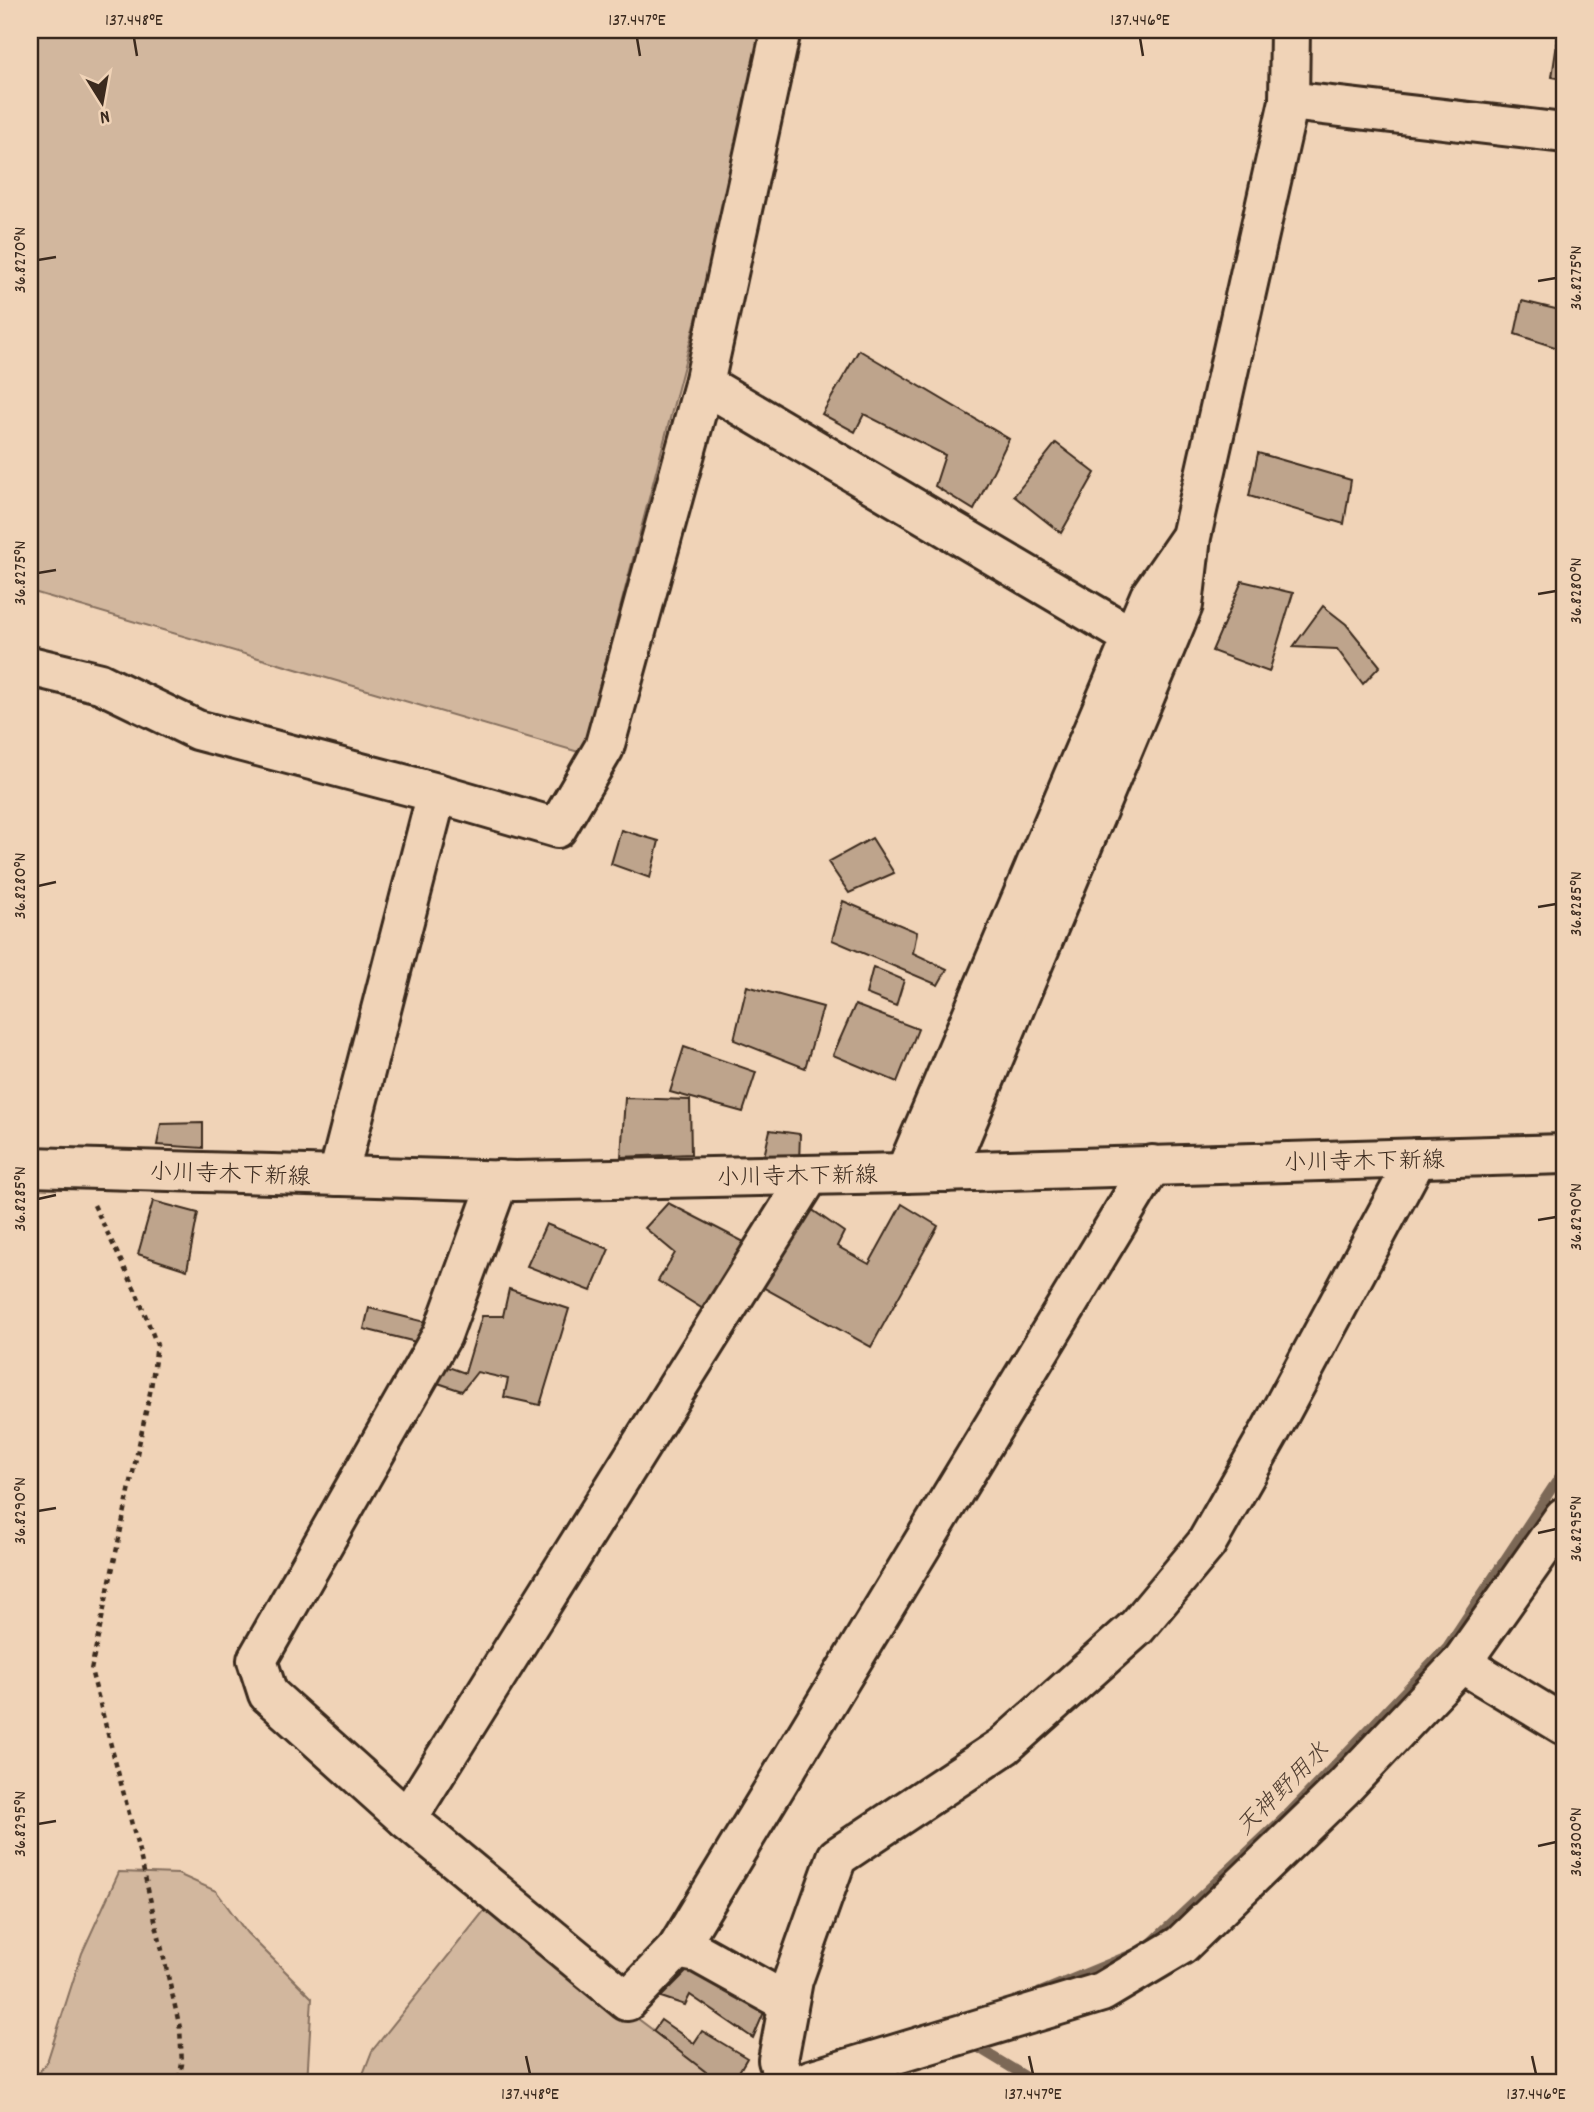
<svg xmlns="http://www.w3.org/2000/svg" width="1594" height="2112" font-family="Dekko,'Klee One',sans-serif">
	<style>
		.green { fill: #d2b79e; stroke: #86705e; stroke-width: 2 }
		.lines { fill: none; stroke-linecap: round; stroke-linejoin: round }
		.stream { stroke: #7c6756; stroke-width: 10 }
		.building { fill: #bea48c; stroke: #3b2a1e; stroke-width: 2 }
		.minor-casing { stroke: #3b2a1e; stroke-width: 44 }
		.major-casing { stroke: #3b2a1e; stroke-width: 44 }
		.path { stroke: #3b2a1e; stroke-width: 4.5; stroke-dasharray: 5 5; stroke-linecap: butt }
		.minor { stroke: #f0d3b7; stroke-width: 38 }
		.major { stroke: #f0d3b7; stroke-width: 38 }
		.ticks { fill: none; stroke: #3b2a1e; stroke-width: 2.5 }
		.labels { text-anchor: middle; stroke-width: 7; stroke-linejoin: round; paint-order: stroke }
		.street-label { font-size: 23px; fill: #3b2a1e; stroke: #f0d3b7 }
		.water-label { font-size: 24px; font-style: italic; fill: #513e31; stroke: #f0d3b7 }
		.neatline { fill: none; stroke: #3b2a1e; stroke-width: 2.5 }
		.ticks-label { font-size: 18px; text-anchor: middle; fill: #3b2a1e }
	</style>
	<rect width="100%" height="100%" fill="#f0d3b7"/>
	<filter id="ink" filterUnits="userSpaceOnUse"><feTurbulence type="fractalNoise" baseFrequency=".0143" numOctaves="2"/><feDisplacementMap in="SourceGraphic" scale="14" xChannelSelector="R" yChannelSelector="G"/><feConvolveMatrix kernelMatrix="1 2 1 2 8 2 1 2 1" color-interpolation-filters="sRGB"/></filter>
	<g filter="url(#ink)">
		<g class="green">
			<polygon points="30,30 769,30 718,236 582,753 30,591"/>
			<polygon points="119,1872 178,1874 216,1891 247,1933 312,1998 307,2082 31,2082 47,2062 82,1953"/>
			<polygon points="488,1906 722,2082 360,2082 372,2051"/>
		</g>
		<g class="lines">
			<g class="stream">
				<polyline points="1149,1945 1289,1813 1447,1647 1564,1470"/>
				<polyline points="1040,1992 1132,1954"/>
				<polyline points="972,2044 1035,2082"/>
			</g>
		</g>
		<g class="building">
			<polygon points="1559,30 1564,30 1564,79 1552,77"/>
			<polygon points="1522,301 1564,311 1564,350 1515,334"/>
			<polygon points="859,350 1009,439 974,510 935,486 945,455 864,414 855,432 822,414"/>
			<polygon points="1056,443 1095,473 1061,533 1014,496"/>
			<polygon points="1258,453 1351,480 1344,524 1249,496"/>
			<polygon points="1242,581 1293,593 1269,672 1212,651"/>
			<polygon points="1323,606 1346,624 1380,666 1363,684 1337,649 1293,647"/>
			<polygon points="621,830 659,841 650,878 611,864"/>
			<polygon points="872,838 894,873 849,893 828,862"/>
			<polygon points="843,901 917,932 913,953 947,969 938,985 832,940"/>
			<polygon points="873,967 904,980 896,1006 866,994"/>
			<polygon points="747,986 823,1007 805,1068 734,1040"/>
			<polygon points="855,1005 918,1029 897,1082 833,1055"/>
			<polygon points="684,1047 756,1072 743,1112 670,1092"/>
			<polygon points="625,1098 690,1100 691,1154 621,1157"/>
			<polygon points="203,1123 203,1148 157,1145 161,1124"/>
			<polygon points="770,1130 800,1134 799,1163 763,1161"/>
			<polygon points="153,1201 198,1213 187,1270 138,1254"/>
			<polygon points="668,1203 746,1243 708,1312 658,1281 675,1253 645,1228"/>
			<polygon points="902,1204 938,1226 871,1347 755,1283 808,1207 844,1232 837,1246 869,1264"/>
			<polygon points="546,1224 609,1249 591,1291 527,1266"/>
			<polygon points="509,1289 569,1309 540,1405 504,1397 508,1379 477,1372 462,1391 432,1381 437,1363 465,1373 482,1316 503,1316"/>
			<polygon points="369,1308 429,1323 420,1343 364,1329"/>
			<polygon points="692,1966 768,2003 753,2038 690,1995 685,2005 661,1997"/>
			<polygon points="661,2020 694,2043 702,2031 747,2058 733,2082 719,2082 653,2031"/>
		</g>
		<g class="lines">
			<defs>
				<g id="minor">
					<polyline points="1289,101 1564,133"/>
					<polyline points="704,384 1132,637"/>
					<polyline points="30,666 100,683 197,730 437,793 338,1176"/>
					<polyline points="437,793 557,828 604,748 704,384 781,30"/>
					<polyline points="946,1172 1183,605 1191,537 1289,101 1290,30"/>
					<polyline points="905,1173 1150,596 1188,541"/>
					<polyline points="499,1180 442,1335 257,1660 268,1694 407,1819 810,1175"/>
					<polyline points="1461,1663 1564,1725"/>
					<polyline points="407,1819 627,2001 677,1949 1152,1165"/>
					<polyline points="677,1949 698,1953 788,2003"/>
					<polyline points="785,2082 778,2060 793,1980 837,1857 1004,1746 1137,1627 1206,1544 1271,1430 1417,1158"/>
					<polyline points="808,2082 810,2080 1102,1992 1181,1945 1343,1788 1461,1663 1564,1517"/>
				</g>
				<polyline id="major" points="30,1167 515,1181 905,1173 1564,1154"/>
			</defs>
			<use href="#minor" class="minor-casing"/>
			<use href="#major" class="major-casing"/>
			<polyline class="path" points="94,1205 137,1294 157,1345 151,1388 91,1670 140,1855 180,2028 182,2064 178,2082"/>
			<use href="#minor" class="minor"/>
			<use href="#major" class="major"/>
		</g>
	</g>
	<path class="ticks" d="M134,38l3,18M637,38l3,18M1140,38l3,18M38,260l18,-3M1538,281l18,-3M38,573l18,-3M1538,594l18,-3M38,886l18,-4M1538,907l18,-3M38,1199l18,-4M1538,1220l18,-3M38,1511l18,-3M1538,1533l18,-4M38,1824l18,-3M1538,1846l18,-4M526,2056l4,18M1029,2056l4,18M1532,2056l4,18"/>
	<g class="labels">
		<g class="street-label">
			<text transform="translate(1364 1160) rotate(-1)" y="8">小川寺木下新線</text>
			<text transform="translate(230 1173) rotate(2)" y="8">小川寺木下新線</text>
			<text transform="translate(797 1175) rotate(-1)" y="8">小川寺木下新線</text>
		</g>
		<g class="water-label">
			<text transform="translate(1282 1788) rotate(-45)" y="8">天神野用水</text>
		</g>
	</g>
	<rect width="1594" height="2112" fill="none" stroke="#f0d3b7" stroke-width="77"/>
	<g transform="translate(102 102) rotate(169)" stroke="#f0d3b7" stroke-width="5" paint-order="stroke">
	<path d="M0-5L12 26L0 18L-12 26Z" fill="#3b2a1e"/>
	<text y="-10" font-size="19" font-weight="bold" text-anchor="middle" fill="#3b2a1e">N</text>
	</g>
	<rect x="38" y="38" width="1518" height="2036" class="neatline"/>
	<g class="ticks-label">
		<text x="134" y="25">137.448°E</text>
		<text x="637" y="25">137.447°E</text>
		<text x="1140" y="25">137.446°E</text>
		<text transform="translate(19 260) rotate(-90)" y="6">36.8270°N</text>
		<text transform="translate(1575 278) rotate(-90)" y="6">36.8275°N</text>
		<text transform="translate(19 573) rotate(-90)" y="6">36.8275°N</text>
		<text transform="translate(1575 591) rotate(-90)" y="6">36.8280°N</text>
		<text transform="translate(19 886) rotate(-90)" y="6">36.8280°N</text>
		<text transform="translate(1575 904) rotate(-90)" y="6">36.8285°N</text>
		<text transform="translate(19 1199) rotate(-90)" y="6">36.8285°N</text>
		<text transform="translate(1575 1217) rotate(-90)" y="6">36.8290°N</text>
		<text transform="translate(19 1511) rotate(-90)" y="6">36.8290°N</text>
		<text transform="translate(1575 1529) rotate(-90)" y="6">36.8295°N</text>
		<text transform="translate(19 1824) rotate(-90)" y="6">36.8295°N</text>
		<text transform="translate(1575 1842) rotate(-90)" y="6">36.8300°N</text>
		<text x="530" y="2099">137.448°E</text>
		<text x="1033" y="2099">137.447°E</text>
		<text x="1536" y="2099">137.446°E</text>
	</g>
</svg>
